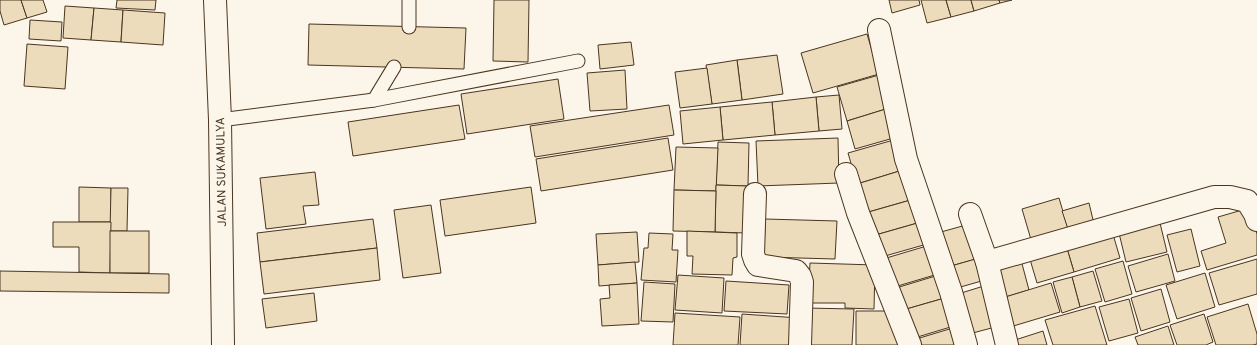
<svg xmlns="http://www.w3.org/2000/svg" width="1257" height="345" font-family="Overpass,sans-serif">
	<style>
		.building { fill: #ecdcbc; stroke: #4a3520 }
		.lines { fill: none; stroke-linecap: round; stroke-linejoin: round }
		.service-casing { stroke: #4a3520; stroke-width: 15 }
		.minor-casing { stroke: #4a3520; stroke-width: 24 }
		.primary-casing { stroke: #4a3520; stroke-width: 24 }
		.service { stroke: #fbf6e9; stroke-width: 13 }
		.minor { stroke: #fbf6e9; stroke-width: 22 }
		.primary { stroke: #fbf6e9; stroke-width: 22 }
		.labels { text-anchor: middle; stroke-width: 3; stroke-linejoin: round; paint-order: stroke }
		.street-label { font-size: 12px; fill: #4a3520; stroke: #fbf6e9 }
	</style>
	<rect width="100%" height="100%" fill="#fbf6e9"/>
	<g class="building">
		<polygon points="0,0 21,0 27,18 4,25 0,11"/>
		<polygon points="21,0 43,0 47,12 27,18"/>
		<polygon points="117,0 156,0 155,10 116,8"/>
		<polygon points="494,0 529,0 528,62 493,61"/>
		<polygon points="889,0 919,0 920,5 892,13"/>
		<polygon points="921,0 946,0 951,17 927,23"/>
		<polygon points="946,0 971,0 974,11 951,17"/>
		<polygon points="971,0 999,0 1000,3 974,11"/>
		<polygon points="999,0 1012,0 1000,3"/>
		<polygon points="65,6 94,8 91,40 63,38"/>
		<polygon points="94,8 123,10 121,42 91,40"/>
		<polygon points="123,10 165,13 163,45 121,42"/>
		<polygon points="30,20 62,22 61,41 29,39"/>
		<polygon points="309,24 466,28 464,69 308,65"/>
		<polygon points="867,34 879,74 813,93 801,53"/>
		<polygon points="631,42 634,65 600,69 598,45"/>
		<polygon points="27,44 68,47 65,89 24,86"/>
		<polygon points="777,55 783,94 742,100 737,60"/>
		<polygon points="737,60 742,100 712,104 706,65"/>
		<polygon points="707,68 712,104 680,108 675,72"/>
		<polygon points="625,70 627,109 590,111 587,73"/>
		<polygon points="879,75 889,108 847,121 837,87"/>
		<polygon points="558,79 564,119 467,134 461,94"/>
		<polygon points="839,95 842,129 819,131 816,97"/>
		<polygon points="816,97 819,131 775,135 772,102"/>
		<polygon points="772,102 775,135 723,140 720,107"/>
		<polygon points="459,105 465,139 353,156 348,122"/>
		<polygon points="669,105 674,135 535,157 530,126"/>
		<polygon points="720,107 723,140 683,144 680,111"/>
		<polygon points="889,108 897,137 855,149 847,121"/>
		<polygon points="668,138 673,170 541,191 536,159"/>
		<polygon points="838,138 839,183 758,186 756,141"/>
		<polygon points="897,139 906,169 857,184 848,153"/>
		<polygon points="718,142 749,143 748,186 716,185"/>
		<polygon points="676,147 718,148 716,191 674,190"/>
		<polygon points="906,169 914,199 865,213 857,184"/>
		<polygon points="315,172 319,205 303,206 306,224 266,229 260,178"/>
		<polygon points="716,185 748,186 746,233 715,232"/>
		<polygon points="79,187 111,188 111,222 79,222"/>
		<polygon points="531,187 536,223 445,236 440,200"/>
		<polygon points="111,188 128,188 127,231 110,231"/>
		<polygon points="674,190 716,191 715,232 673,231"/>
		<polygon points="1059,198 1069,232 1032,243 1022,209"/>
		<polygon points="914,199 921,222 872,236 865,213"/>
		<polygon points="1089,203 1094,224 1069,232 1062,211"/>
		<polygon points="431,205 441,273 403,278 394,210"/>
		<polygon points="1249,208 1257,234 1257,255 1207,270 1201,251 1226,243 1218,217"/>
		<polygon points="373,219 377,248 260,262 257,233"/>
		<polygon points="765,219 837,221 835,259 764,257"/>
		<polygon points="1159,219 1167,252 1126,262 1118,229"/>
		<polygon points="53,222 111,222 110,273 79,272 79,247 53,247"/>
		<polygon points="921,222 927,244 878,258 872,236"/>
		<polygon points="966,225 976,259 951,266 941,232"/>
		<polygon points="1191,229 1200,266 1177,272 1167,235"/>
		<rect x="110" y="231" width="39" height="42"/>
		<polygon points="687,231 737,233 737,257 733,258 732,275 692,274 693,256 687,256"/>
		<polygon points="1112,231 1120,258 1074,272 1066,245"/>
		<polygon points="637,232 639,262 598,265 596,234"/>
		<polygon points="649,233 673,234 672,250 678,250 676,282 641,280 644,248 648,248"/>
		<polygon points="930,245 938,274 891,288 883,259"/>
		<polygon points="1066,245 1074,272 1037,283 1029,256"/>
		<polygon points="377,248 380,280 264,294 260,262"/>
		<polygon points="1168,254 1175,281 1136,292 1128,266"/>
		<polygon points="979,258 985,280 957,288 951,266"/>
		<polygon points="1257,259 1257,294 1219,305 1209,273"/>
		<polygon points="1021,260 1029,290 1002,298 993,267"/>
		<polygon points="1123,261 1132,294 1105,302 1095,269"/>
		<polygon points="635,262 637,283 599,286 598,265"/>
		<polygon points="810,263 875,265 874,309 845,308 845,303 808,303"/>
		<polygon points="0,271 169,274 169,293 0,291"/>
		<polygon points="1093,271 1102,301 1080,307 1072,277"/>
		<polygon points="1205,273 1215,307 1177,319 1166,285"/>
		<polygon points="942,274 948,297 903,310 896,288"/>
		<polygon points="678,275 724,278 722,313 675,310"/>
		<polygon points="1072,277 1080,307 1062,313 1053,282"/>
		<polygon points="726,281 789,285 787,314 724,311"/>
		<polygon points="644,282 675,284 673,322 641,321"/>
		<polygon points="637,283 639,324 602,326 600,299 610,298 609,285"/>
		<polygon points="1051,283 1060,312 1010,327 1002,298"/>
		<polygon points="987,285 999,326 969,334 958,294"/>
		<polygon points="1161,289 1170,322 1141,331 1131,298"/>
		<polygon points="314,293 317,321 266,328 262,299"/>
		<polygon points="948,297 957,325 911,339 903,310"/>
		<polygon points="1129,299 1138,333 1109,341 1099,307"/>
		<polygon points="1248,304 1257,334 1257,344 1253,345 1216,345 1207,317"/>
		<polygon points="1095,306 1107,345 1053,345 1045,320"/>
		<polygon points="806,308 854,309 852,345 805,345"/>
		<polygon points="856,311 892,311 900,345 856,345"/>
		<polygon points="675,313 740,317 738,345 673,345"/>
		<polygon points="742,314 799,318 797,345 740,345"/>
		<polygon points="1204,314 1213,342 1206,345 1177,345 1170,325"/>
		<polygon points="1168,326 1174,345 1138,345 1135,337"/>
		<polygon points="956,327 962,345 915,345 913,340"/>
		<polygon points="1043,331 1047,345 1013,345 1012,341"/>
	</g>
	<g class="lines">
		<defs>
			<g id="service">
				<polyline points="409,27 409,0"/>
				<polyline points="374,100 578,61"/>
				<polyline points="220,120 374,100 394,67"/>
			</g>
			<g id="minor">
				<polyline points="879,30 906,159 951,292 966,345"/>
				<polyline points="846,174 858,213 910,345"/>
				<polyline points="755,194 753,254 755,260 758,265 796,271 800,276 802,282 800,345"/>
				<polyline points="970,214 987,262 1007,345"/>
				<polyline points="987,262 1214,197 1230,197 1247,201 1255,214 1257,220"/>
			</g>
			<polyline id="primary" points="215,0 220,120 223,345"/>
		</defs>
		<use href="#service" class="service-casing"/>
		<use href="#minor" class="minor-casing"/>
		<use href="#primary" class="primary-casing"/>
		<use href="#service" class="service"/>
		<use href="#minor" class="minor"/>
		<use href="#primary" class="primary"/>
	</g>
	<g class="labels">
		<g class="street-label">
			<text transform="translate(221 172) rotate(-91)" y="4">JALAN SUKAMULYA</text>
		</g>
	</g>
</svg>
